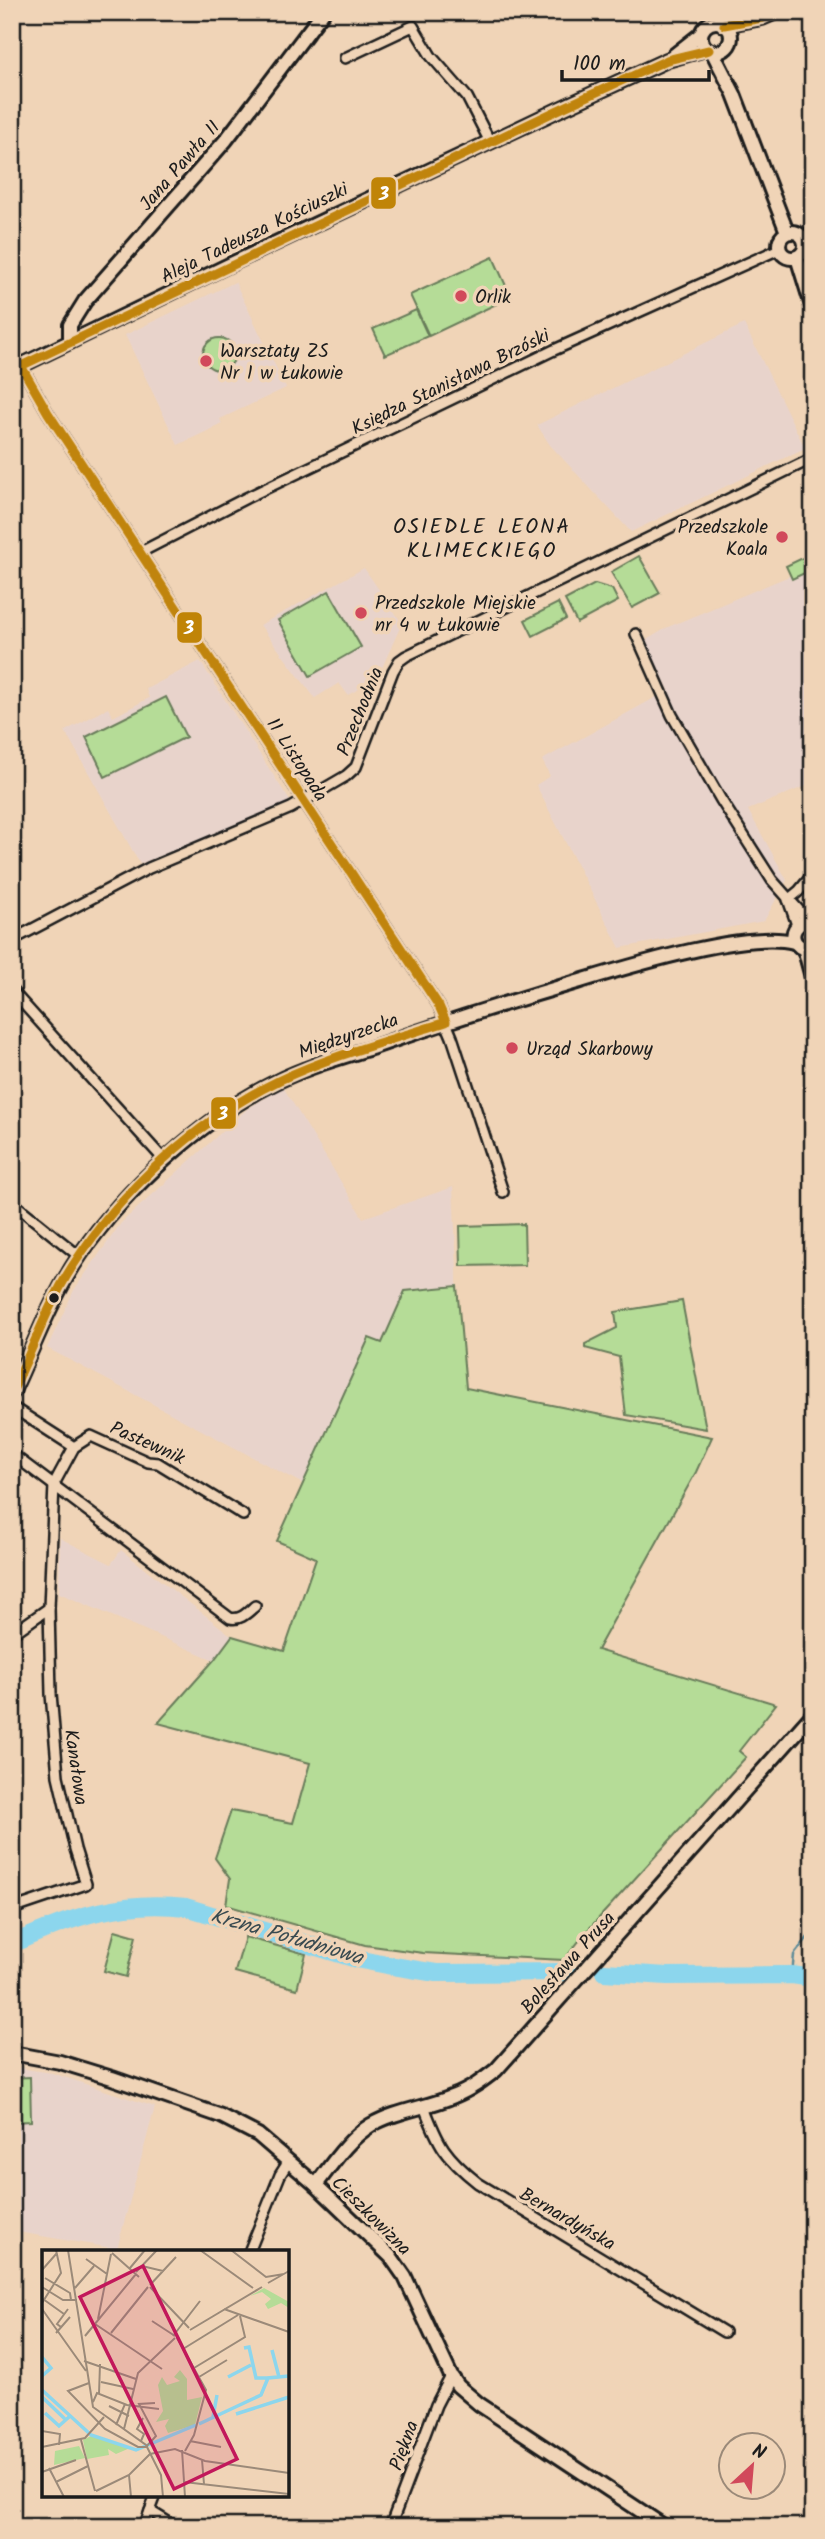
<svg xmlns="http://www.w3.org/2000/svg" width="825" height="2539" font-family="Kalam,sans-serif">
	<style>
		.built { fill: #e8d3cb }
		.green { fill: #b5dc97; stroke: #687c5a; stroke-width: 2 }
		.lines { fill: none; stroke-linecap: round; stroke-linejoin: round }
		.stream { stroke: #5f8c99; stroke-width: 2.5 }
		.river { stroke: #8cd6ed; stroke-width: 18 }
		.street-casing { stroke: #1c1c1c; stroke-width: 14 }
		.secondary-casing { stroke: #1c1c1c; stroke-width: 18 }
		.street { stroke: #f0d4b7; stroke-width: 9 }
		.secondary { stroke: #f0d4b7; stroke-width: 12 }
		.bus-1-casing { stroke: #f0d4b7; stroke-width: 14 }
		.bus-1 { stroke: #c08407; stroke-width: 9 }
		.poi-dot { fill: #d1495b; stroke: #f0d4b7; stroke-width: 2.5 }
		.bus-dot { fill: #1c1c1c; stroke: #f0d4b7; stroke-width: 2.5 }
		.labels { text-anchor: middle; stroke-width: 7; stroke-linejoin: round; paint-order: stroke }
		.street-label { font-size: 19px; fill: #1c1c1c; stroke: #f0d4b7 }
		.poi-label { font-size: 19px; fill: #1c1c1c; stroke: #f0d4b7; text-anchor: start }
		.neighbourhood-label { font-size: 21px; letter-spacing: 2px; fill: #1c1c1c; stroke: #f0d4b7 }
		.water-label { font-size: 21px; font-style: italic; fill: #384a50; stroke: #f0d4b7 }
		.inset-river { fill: none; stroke: #8cd6ed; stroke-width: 3.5 }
		.inset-road { fill: none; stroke: #9b8a79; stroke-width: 2 }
		.view { fill: #c2185b; fill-opacity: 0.15; stroke: #c2185b; stroke-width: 3.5 }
		.inset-edge { fill: none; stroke: #1c1c1c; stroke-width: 3.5 }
		.line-badge { stroke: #f0d4b7; stroke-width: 2.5 }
		.badge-label { font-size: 19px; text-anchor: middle; font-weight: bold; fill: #fff }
	</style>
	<rect width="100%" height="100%" fill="#f0d4b7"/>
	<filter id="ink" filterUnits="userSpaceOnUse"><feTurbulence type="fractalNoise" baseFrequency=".0143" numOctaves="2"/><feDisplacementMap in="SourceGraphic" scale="14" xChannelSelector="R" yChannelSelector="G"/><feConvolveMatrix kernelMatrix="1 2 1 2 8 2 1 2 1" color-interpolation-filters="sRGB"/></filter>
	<g filter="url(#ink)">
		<g class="built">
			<polygon points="235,282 286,388 220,419 222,424 178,445 125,335"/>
			<polygon points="744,324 805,448 631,532 550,445 537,425"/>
			<polygon points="813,566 813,783 748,810 787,880 764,921 620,948 536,785 550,776 542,760 669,690 645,641 668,627"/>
			<polygon points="364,568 402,623 377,679 348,695 339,683 315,698 260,625"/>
			<polygon points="200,661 290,801 288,804 140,864 65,731 108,708 113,717 149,698 146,689"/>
			<polygon points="283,1087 363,1218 453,1187 457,1270 457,1286 405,1291 381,1343 369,1338 303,1484 47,1348 74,1290 121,1223 247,1109"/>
			<polygon points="60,1538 111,1564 121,1550 232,1636 214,1660 59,1593"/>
			<polygon points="12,2067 52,2073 155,2107 117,2249 12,2231"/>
		</g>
		<g class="green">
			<polygon points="493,257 511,297 429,336 410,295"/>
			<polygon points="416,310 428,336 385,355 373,329"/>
			<circle cx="219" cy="354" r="16"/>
			<polygon points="813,553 813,569 792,579 786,566"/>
			<polygon points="639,556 660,593 632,608 611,572"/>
			<polygon points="595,584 612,589 618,601 577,623 565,600"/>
			<polygon points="329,591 361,647 310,676 278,620"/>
			<polygon points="558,603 566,619 533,636 525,620"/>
			<polygon points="166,697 186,737 105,777 86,737"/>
			<polygon points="524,1224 525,1265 461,1266 460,1226"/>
			<polygon points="457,1286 466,1388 712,1437 696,1472 597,1650 776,1704 739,1751 746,1757 587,1931 564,1960 423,1953 365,1945 226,1905 230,1879 215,1858 231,1811 293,1823 310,1763 158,1723 214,1660 232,1636 284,1651 316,1558 277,1541 369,1338 382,1343 405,1291"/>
			<polygon points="682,1301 706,1429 626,1415 619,1357 585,1348 585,1344 617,1328 615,1312"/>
			<polygon points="115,1930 136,1936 126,1977 104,1971"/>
			<polygon points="245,1937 306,1954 297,1989 235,1972"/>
			<polygon points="30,2077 31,2121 12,2122 12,2078"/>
		</g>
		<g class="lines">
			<polyline class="stream" points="792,1975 794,1955 813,1931"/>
			<g class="river">
				<path d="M12,1944c59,-27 109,-45 174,-37l170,52 31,6 49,8 132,-1"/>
				<polyline points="604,1972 667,1976 792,1975 813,1978"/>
			</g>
			<defs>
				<g id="street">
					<polyline points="345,58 413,26 431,56 467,97 490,142"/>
					<polyline points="804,239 813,235"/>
					<polyline points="21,366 48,413 439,1006 452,1037 503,1192"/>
					<polyline points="141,552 246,498 554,350 779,249"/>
					<polyline points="636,634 672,715 721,800 772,880 811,924"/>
					<polyline points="12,888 13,888"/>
					<polyline points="788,900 799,891 813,874"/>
					<polyline points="789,902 797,925"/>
					<polyline points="12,940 149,868 291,808 346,776 356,767 393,671 399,661 406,656 813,458"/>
					<polyline points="12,991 165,1161"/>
					<polyline points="12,1202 79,1256"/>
					<polyline points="12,1407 74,1447"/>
					<path d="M12,1454l218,164c10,3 18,-6 25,-12"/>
					<polyline points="12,1634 49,1608"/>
					<polyline points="12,1909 86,1884 75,1849 58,1776 51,1694 49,1608 54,1484 74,1447 91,1436 148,1462 158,1463 243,1515"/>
					<path d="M424,2106c14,38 21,51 54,77l246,149"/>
					<polyline points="249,2252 280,2175 289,2161"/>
					<polyline points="150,2511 176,2527"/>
					<polyline points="144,2527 156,2495"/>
					<polyline points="390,2527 436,2405 451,2376"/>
				</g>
				<g id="secondary">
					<circle cx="716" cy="37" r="15"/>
					<polyline points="724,25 762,18 776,12"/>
					<polyline points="712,51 734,94 787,232"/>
					<polyline points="673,56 701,34"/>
					<circle cx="792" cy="245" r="13"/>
					<polyline points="797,257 813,309"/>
					<polyline points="70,342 70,325 85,301 226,140 323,12"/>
					<polyline points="12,370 229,265 558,110 667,60 702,50 709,50"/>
					<path d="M813,924l-12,-1c-10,7 -10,17 -1,24l13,-1"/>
					<polyline points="804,948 812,977"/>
					<path d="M12,1393c22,-47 39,-95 68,-138 45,-66 124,-138 196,-173 30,-15 63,-24 95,-34 68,-24 137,-46 206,-66 50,-15 169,-52 217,-40"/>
					<polyline points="12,2053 60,2062 112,2078 221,2116 258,2135 316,2185 391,2257 405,2277 451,2376 458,2386 479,2404 665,2527"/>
					<path d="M316,2185c16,-21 32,-46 55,-60 26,-15 56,-17 83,-29 16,-6 29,-16 42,-26l317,-356"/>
				</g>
			</defs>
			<use href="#street" class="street-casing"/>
			<use href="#secondary" class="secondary-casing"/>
			<use href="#street" class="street"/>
			<use href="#secondary" class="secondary"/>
			<defs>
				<g id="bus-1">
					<polyline points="724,25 762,18 775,12"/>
					<path d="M12,1392c20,-41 35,-86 60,-125 49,-77 125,-147 208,-187 53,-25 111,-40 166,-58l-7,-16 -391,-593 -27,-47 537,-256 109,-50 42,-10"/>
				</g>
			</defs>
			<use href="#bus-1" class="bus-1-casing"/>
			<use href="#bus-1" class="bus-1"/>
		</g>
	</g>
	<g class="poi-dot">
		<circle cx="461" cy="296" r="7"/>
		<circle cx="206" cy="361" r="7"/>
		<circle cx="782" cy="537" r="7"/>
		<circle cx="361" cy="613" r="7"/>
		<circle cx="512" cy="1048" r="7"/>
	</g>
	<circle class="bus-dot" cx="54" cy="1298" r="6"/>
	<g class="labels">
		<g class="street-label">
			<text transform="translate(179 165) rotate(-49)" y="7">Jana Pawła II</text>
			<text transform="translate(254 232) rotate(-26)" y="7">Aleja Tadeusza Kościuszki</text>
			<text transform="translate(450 381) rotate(-26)" y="7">Księdza Stanisława Brzóski</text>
			<text transform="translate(359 711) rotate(-68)" y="7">Przechodnia</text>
			<text transform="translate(298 759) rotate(57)" y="7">11 Listopada</text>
			<text transform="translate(348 1035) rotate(-19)" y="7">Międzyrzecka</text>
			<text transform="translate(148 1442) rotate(24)" y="7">Pastewnik</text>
			<text transform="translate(77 1767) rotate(82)" y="7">Kanałowa</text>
			<text transform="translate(567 1962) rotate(-48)" y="7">Bolesława Prusa</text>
			<text transform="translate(372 2215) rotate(45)" y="7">Cieszkowizna</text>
			<text transform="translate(568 2218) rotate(30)" y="7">Bernardyńska</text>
			<text transform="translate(403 2445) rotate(-70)" y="7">Piękna</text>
		</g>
		<g class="poi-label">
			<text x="475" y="303">Orlik</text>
			<text x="220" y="357">Warsztaty ZS<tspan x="220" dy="22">Nr 1 w Łukowie</tspan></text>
			<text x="768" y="533" text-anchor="end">Przedszkole<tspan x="768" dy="22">Koala</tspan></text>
			<text x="375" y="609">Przedszkole Miejskie<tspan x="375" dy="22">nr 4 w Łukowie</tspan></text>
			<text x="526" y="1055">Urząd Skarbowy</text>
		</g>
		<g class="neighbourhood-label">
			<text x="482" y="533">OSIEDLE LEONA<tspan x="482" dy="24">KLIMECKIEGO</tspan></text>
		</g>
		<g class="water-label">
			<text transform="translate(287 1936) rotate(16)" y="7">Krzna Południowa</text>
		</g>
	</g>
	<g transform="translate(42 2250)">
		<rect width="247" height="247" fill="#f0d4b7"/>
		<path d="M222,38l25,14v6l-8,-5 -13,6 -3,-5 6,-5 -9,-7 -12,4zM138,120l7,9v21l15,-3 -7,28 -27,8 -3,-7 4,-7 -13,3 7,-11 -5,-26 4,-8 5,8 13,-4 -6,-4zM49,186l39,12 -14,6 -8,-5 1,6 -22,4 -4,-19zM37,196l6,12 -31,7 1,-14z" fill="#b5dc97"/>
		<path class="inset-river" d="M202,98l5,-1 7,31h12M230,100l7,27M0,107l9,11 -9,8M186,127l23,-12M0,140l49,45 45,15 60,-25M0,147l24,23M3,163l14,13 10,-9M194,164l53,-17M171,167l4,-22M157,174l62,-29 7,-17 21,-2"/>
		<path class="inset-road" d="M26,0l25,157 53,38 15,30 2,22M158,0l53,38M189,0l35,27 18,-3M70,3l27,24M44,9l21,15M100,16l21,5M88,18l15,-18M0,20l15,-17M94,22l21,-22M3,28l25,15 1,7M226,33l21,-12M108,35l26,-28M0,37l21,13h14M108,37l39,41M33,38l19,-22M1,49l21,15M0,53l19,-30 -5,-23M0,59l44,62M182,59l65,23M56,69l13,-65M110,71l23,15M53,74l67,45M19,77l-4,-3 11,-15M148,80l72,-43M14,83l14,-16M69,83l37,-46M43,86l51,-62M131,86l27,-35M135,88l29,52 -12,45 -9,16M141,99l55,-34M42,111l52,18M152,118l51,-31 -5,-21M157,127l28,-17M59,132l32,7M47,133l-21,8 37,38 33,18h8l10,-11 -17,-32 16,-1M57,144l1,-30M51,152l4,-9 30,12 32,4M67,156l20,10M74,175l9,-21M82,179l14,-56 37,-35M0,181l18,3 -1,11M39,190l14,51M99,191l3,-7 -7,-5 6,-11M148,191l31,6M0,197l43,-9 19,-21M140,200l3,47M160,210l2,24M7,218l15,29M0,222l34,-12M87,225l2,22M14,232l32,-16M142,232l105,12M54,241l33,-16 21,-21 25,-5 30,12 84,12"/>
		<path class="view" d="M101,16l94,193 -63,30 -94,-192z"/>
		<rect width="247" height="247" class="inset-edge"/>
	</g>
	<g class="line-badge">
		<rect x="370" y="176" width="27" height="34" rx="7" fill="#c08407"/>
		<rect x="176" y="611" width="27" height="33" rx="7" fill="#c08407"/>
		<rect x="210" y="1096" width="27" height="34" rx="7" fill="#c08407"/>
	</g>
	<g class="badge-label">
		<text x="384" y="200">3</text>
		<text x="189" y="634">3</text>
		<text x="223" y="1120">3</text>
	</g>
	<rect width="825" height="2539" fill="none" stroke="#f0d4b7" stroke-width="42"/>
	<rect x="21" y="21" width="783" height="2497" fill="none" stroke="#1c1c1c" stroke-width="2.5" filter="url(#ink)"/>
	<g transform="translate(752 2466) rotate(26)"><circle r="33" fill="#f0d4b7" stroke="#9b8a79" stroke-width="2"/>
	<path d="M0-5L12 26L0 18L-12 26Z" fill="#d1495b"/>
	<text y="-10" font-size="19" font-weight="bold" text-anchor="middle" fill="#1c1c1c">N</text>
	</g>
	<path d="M562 70v10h147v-10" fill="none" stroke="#1c1c1c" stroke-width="3.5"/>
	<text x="573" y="70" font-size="21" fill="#1c1c1c" stroke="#f0d4b7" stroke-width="5" paint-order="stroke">100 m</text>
</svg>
